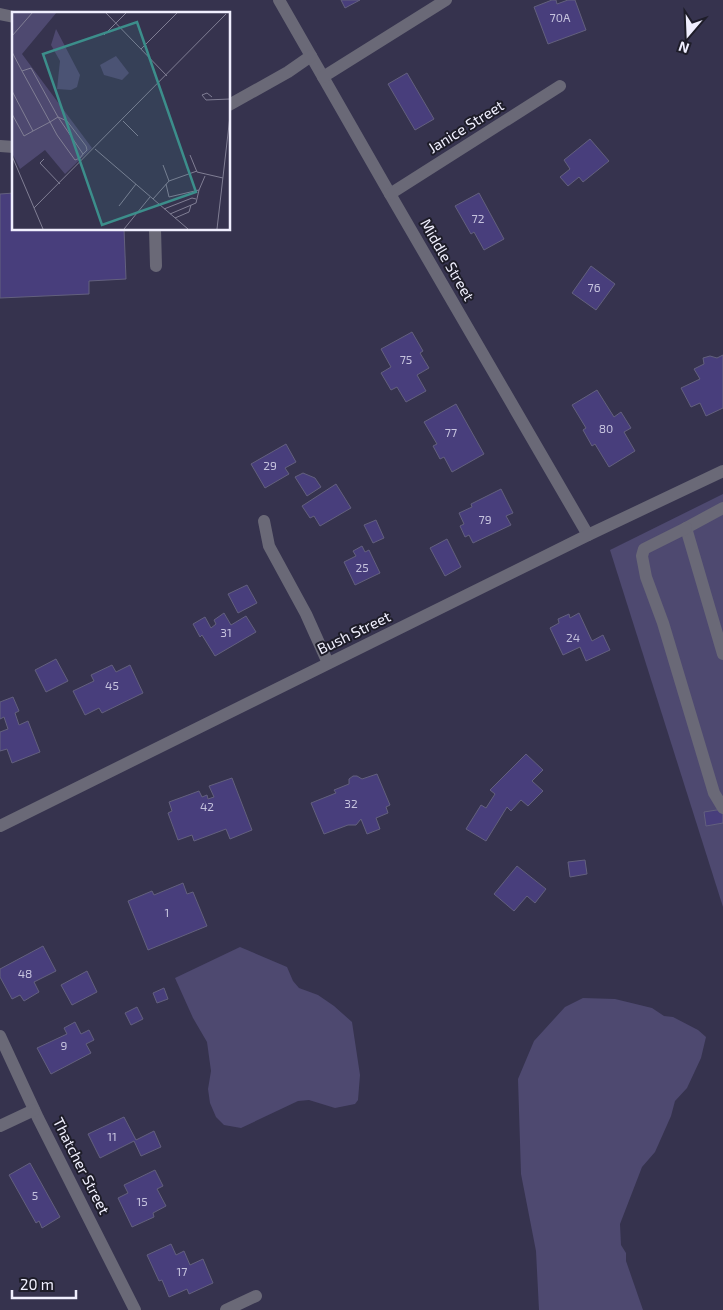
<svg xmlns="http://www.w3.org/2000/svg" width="723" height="1310" font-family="'Exo 2',sans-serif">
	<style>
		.green { fill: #4e4970 }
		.building { fill: #483e7c; stroke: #63607e }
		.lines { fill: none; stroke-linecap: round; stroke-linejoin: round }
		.minor { stroke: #6a6977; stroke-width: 12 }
		.labels { text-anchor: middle; stroke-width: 4; stroke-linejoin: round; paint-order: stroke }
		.number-label { font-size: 12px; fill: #c6c3de }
		.street-label { font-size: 15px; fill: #f0effe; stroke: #1e1d29 }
		.inset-road { fill: none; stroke: #807e94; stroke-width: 1 }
		.view { fill: #3c8e8b; fill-opacity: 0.15; stroke: #3c8e8b; stroke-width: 2.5 }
		.inset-edge { fill: none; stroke: #f0effe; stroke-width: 2.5 }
	</style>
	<rect width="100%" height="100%" fill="#36334e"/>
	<g class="green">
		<polygon points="723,494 723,907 610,550"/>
		<polygon points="240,947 287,967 293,981 299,988 318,995 334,1006 352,1022 360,1075 358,1100 355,1104 335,1108 309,1100 298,1101 241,1128 224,1125 216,1117 210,1103 208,1089 211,1071 207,1042 193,1018 175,978"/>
		<polygon points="583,998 615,999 652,1008 664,1016 673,1017 698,1030 706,1037 701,1058 687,1088 675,1101 671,1116 655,1152 642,1167 620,1224 621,1245 626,1253 626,1261 643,1310 539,1310 536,1251 521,1174 518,1079 534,1041 565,1007"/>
	</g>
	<g class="building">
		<polygon points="341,0 360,0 345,8"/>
		<polygon points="552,0 556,0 557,4 568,0 575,0 586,30 548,44 534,7"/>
		<polygon points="407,73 434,119 415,130 388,84"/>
		<polygon points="590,139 609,161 583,182 579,177 568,186 560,177 570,169 564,160"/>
		<polygon points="14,193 14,229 124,229 126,279 89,281 89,294 0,298 0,194"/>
		<polygon points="479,193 504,239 484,250 474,232 471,234 455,206"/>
		<polygon points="591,266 615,284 596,310 572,293"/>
		<polygon points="412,332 423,351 420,353 429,368 417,375 426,391 406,402 397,387 391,390 381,373 391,367 381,349"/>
		<polygon points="723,355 723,408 706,416 700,403 691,407 681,388 700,379 694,369 704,364 703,358 710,356 717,358"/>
		<polygon points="597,390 614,417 621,412 631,428 624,432 635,451 609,467 595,444 592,446 583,430 586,428 572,405"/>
		<polygon points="456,404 484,454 452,472 444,457 440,459 433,446 437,444 424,422"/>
		<polygon points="286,444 296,462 285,468 289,474 265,488 251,464"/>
		<polygon points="303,473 315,478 321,487 307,496 295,477"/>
		<polygon points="336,484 351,508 320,526 314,516 310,518 302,506"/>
		<polygon points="501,489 513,513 506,516 511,525 473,543 469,535 465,537 460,526 464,524 459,513 472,507 471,504"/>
		<polygon points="376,520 384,538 373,543 364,525"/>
		<polygon points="447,539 461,567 445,576 430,548"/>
		<polygon points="362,546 365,552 369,550 380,573 355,585 344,562 356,556 353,551"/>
		<polygon points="247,585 257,603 238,613 228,594"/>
		<polygon points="224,613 231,625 246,616 256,632 215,656 202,635 200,637 193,624 205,617 211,628 216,624 214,620"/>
		<polygon points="579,613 592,641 603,635 610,650 586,661 580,647 563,655 550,628 559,623 558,619 569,614 570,618"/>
		<polygon points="56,659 68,681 46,692 35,670"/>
		<polygon points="112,665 116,672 130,665 143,693 102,713 99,708 85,715 73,691 94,681 91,675"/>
		<polygon points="13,697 19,711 15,713 19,725 28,721 40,752 12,763 7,749 0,751 0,732 8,729 4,717 0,719 0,702"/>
		<polygon points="526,754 543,770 532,781 543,791 528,806 521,800 511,811 507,807 486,841 466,829 481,805 486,808 495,794 490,790"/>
		<polygon points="377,774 390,805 386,807 388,813 376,818 380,829 367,834 361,819 356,825 348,825 324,834 311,803 336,793 334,790 349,784 349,779 353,776 357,776 362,779"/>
		<polygon points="232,778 252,830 230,839 226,829 194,841 192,835 178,840 168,813 172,811 169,802 199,791 202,797 207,795 208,799 214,797 209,786"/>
		<polygon points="723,809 723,823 706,826 704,812"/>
		<polygon points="585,860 587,874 570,877 568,862"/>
		<polygon points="517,866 546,889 535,903 527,896 514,911 494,894"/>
		<polygon points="183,883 187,894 193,892 207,926 148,950 128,901 152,891 154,895"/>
		<polygon points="43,946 56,971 34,982 39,992 24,1001 20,995 12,999 0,977 0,969"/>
		<polygon points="87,971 97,992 72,1005 61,985"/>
		<polygon points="164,988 168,999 157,1003 153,993"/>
		<polygon points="137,1007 143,1019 131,1025 125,1013"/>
		<polygon points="75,1022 81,1034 89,1030 94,1040 86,1044 91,1053 51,1074 37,1048 67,1034 64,1028"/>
		<polygon points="124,1117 136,1140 154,1131 161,1147 141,1156 134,1141 100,1158 88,1134"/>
		<polygon points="30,1163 60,1217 42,1228 39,1221 36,1223 9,1175"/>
		<polygon points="155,1170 163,1186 157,1189 166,1206 153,1213 154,1217 132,1227 118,1198 128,1193 124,1185"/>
		<polygon points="171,1244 176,1255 184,1251 190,1265 203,1259 213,1283 189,1294 187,1289 169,1297 162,1280 159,1281 147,1255"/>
	</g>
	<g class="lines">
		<g class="minor">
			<polyline points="279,0 390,194 588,535"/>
			<polyline points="0,14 14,17"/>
			<polyline points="323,77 446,0"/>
			<polyline points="229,105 288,72 311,56"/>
			<polyline points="0,146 14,147"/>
			<polyline points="390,194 560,86"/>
			<polyline points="155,229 156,266"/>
			<polyline points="723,508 686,528 723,654"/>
			<polyline points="264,521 269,546 306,614 328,663"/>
			<polyline points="686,528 644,549 642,556 646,577 663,623 714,793 723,808"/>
			<polyline points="0,826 588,535 723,471"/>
			<polyline points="0,1036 38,1118 135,1310"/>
			<polyline points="0,1126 34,1110"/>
			<polyline points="226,1310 256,1296"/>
		</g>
	</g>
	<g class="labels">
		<g class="number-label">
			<text x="560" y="22">70A</text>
			<text x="478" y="223">72</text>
			<text x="594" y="292">76</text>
			<text x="406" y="364">75</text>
			<text x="606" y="433">80</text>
			<text x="451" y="437">77</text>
			<text x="270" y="470">29</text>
			<text x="485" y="524">79</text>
			<text x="362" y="572">25</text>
			<text x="226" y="637">31</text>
			<text x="573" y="642">24</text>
			<text x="112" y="690">45</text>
			<text x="351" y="808">32</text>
			<text x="207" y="811">42</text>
			<text x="167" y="917">1</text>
			<text x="25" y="978">48</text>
			<text x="64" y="1050">9</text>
			<text x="112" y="1141">11</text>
			<text x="35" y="1200">5</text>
			<text x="142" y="1206">15</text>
			<text x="182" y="1276">17</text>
		</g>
		<g class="street-label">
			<text transform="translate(466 127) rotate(-32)" y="5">Janice Street</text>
			<text transform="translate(447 260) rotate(60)" y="5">Middle Street</text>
			<text transform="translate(354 633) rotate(-26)" y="5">Bush Street</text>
			<text transform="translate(81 1166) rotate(63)" y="5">Thatcher Street</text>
		</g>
	</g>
	<g transform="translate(12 12)">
		<rect width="218" height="218" fill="#36334e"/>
		<path d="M0,0h45l-35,42 70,94 -27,26 -20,-24 -25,19 -8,-16zM44,17l24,46 -3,12 -6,3 -14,-1 3,-28 -9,-16zM104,44l13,17 -7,7 -18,-5 -4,-10z" fill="#4e4970"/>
		<path class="inset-road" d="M93,0l62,64M92,23l23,-23M0,24l21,-24M129,37l37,-37M0,40l10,19M0,79l21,40 17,-9 8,-5 25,37 -3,4 -5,2 -18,-25 -7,-13 -28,-51 9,-3 27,49 9,4 19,25 1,4 -4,4M200,85l-5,-4 -5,2 4,5 24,-1M0,102l12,22 9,-5M111,109l15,15M83,137l93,80M178,143l7,17 26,6M0,144l31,73M32,147l-4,4 20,21M151,153l6,16M154,172l3,13 30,-7 6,-14M141,187l16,-18 28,-10M107,194l17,-22M22,196l192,-194M152,197l28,-11 4,1M158,202l26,-11 3,-13M163,206l14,-6 2,-7M112,217l26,-32M205,217l13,-113"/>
		<path class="view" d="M125,10l59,170 -94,33 -59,-171z"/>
		<rect width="218" height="218" class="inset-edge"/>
	</g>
	<g transform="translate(688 35) rotate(199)" stroke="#1e1d29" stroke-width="4" paint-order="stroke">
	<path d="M0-4L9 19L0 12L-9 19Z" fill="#f0effe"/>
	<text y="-8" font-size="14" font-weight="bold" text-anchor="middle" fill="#f0effe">N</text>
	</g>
	<path d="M12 1290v8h64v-8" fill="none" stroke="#f0effe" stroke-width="2.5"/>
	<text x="20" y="1290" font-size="15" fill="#f0effe" stroke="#1e1d29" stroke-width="4" paint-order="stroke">20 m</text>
</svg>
